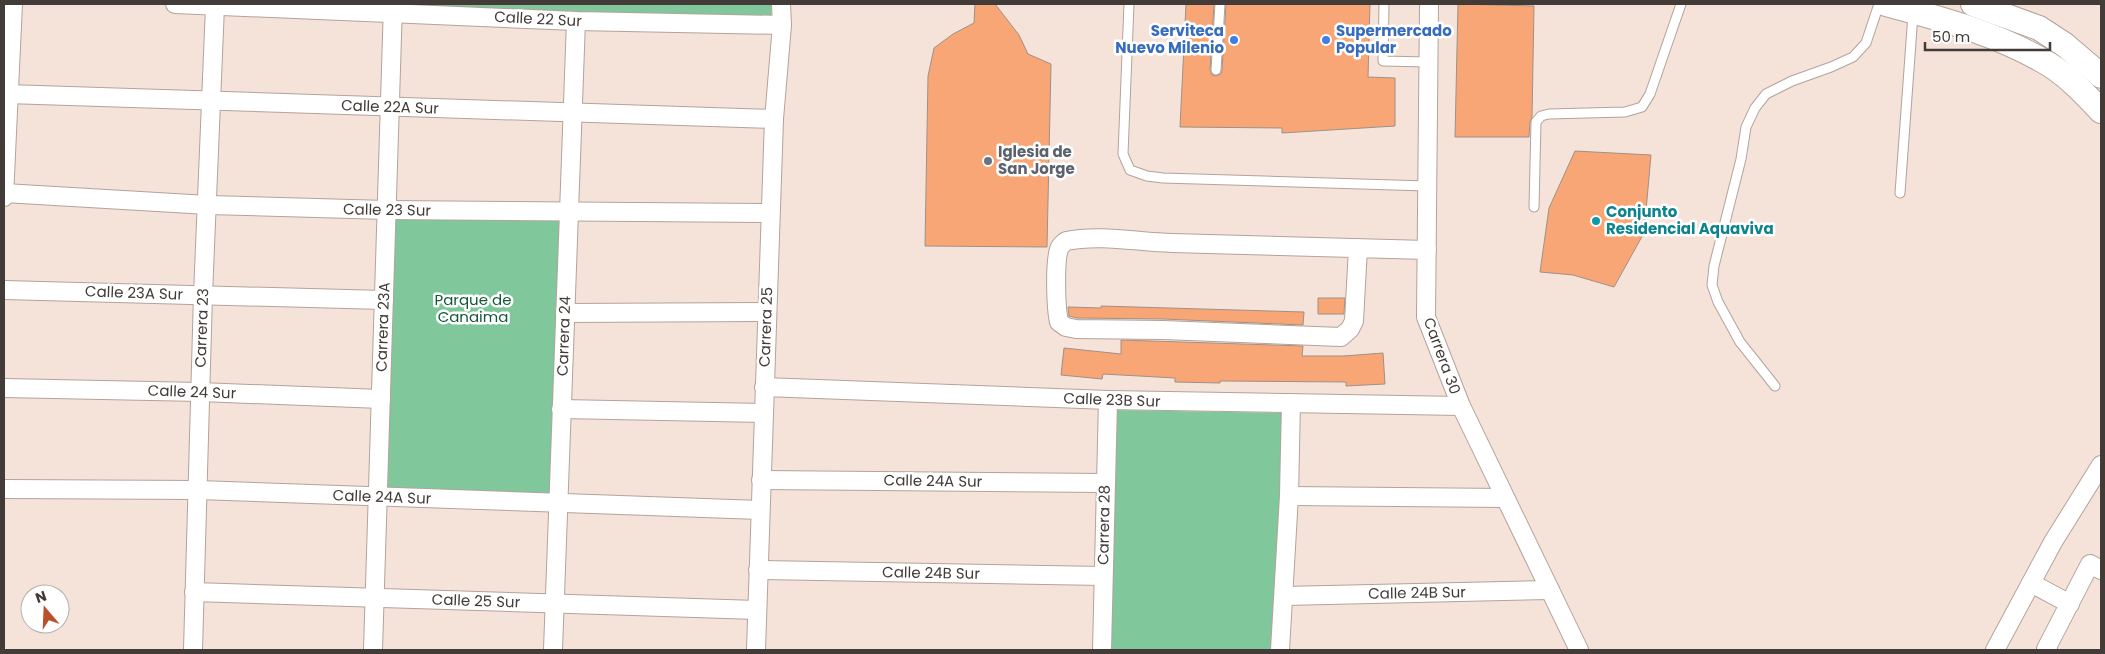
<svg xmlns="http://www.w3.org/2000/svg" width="2105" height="654" font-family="Poppins,sans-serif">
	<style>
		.green { fill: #80c79c }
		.building { fill: #f8a675; stroke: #a09087 }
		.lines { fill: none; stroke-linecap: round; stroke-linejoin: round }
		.lane-casing { stroke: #b3a39a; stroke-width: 11 }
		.street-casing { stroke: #b3a39a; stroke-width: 20 }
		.secondary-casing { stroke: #b3a39a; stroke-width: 26 }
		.lane { stroke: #fff; stroke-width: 9 }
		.street { stroke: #fff; stroke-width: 18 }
		.secondary { stroke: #fff; stroke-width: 24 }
		.shop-dot { fill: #3f7fe0; stroke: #fff; stroke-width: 2 }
		.worship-dot { fill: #6b7280; stroke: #fff; stroke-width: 2 }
		.culture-dot { fill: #0f9aa8; stroke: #fff; stroke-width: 2 }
		.labels { text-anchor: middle; stroke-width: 5; stroke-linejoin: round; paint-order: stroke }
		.street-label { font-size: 15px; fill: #423b37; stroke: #fff }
		.shop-label { font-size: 15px; font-weight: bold; fill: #366cbe; stroke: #fff; text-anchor: end }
		.worship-label { font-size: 15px; font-weight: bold; fill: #5b616d; stroke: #fff; text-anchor: start }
		.culture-label { font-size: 15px; font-weight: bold; fill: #0d838f; stroke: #fff; text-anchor: start }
		.park-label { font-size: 15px; fill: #145836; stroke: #fff }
	</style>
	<rect width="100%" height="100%" fill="#f5e3da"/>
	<g class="green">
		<polygon points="400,4 772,4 771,22 400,6"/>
		<polygon points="390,217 563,220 554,497 381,491"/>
		<polygon points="1112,410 1287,413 1278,650 1106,650"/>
	</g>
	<g class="building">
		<polygon points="975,4 995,4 1019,35 1028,54 1051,64 1047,247 925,246 928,76 934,48 953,34 974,23"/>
		<polygon points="1186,4 1214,4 1210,70 1212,75 1216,76 1221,74 1222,70 1226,4 1370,4 1368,77 1395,78 1395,126 1282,133 1282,128 1180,127"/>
		<polygon points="1458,4 1534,6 1532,117 1530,122 1529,137 1455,137"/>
		<polygon points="1575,151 1651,155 1644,233 1614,287 1573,275 1540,272 1549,208"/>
		<polygon points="1318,298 1345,298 1344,314 1318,314"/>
		<polygon points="1101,306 1304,312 1303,325 1163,319 1077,318 1069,316 1068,307 1101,308"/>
		<polygon points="1121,340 1303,346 1302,356 1344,356 1383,353 1385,384 1346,386 1346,382 1220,381 1220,383 1175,382 1175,378 1103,374 1102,379 1061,375 1064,348 1121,354"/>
	</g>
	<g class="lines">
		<defs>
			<g id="lane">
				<polyline points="1129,4 1123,154 1130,170 1147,176 1163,178 1427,186"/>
				<polyline points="1384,4 1383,61 1428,62"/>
				<polyline points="1216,70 1220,4"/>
				<polyline points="1900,193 1913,14"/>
				<polyline points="1534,207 1536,122 1541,116 1549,114 1625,112 1642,107 1650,94 1681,4"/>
				<polyline points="1775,386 1740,342 1718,302 1712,285 1714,266 1741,159 1746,127 1755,108 1766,94 1792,81 1831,67 1853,57 1866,43 1879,4"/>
			</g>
			<g id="street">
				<polyline points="175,4 576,21 782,25"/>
				<polyline points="1429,4 1426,317 1461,406 1579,650"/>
				<polyline points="7,94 774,119"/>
				<polyline points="4,193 208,205 387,210 770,213"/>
				<polyline points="4,197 13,4"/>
				<path d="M1358,248l-4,73 -4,8 -9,8 -178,-7 -87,-1 -10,-2 -7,-5c-3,-13 -5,-64 1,-75 2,-3 4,-4 6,-6 34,-7 71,1 106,2 85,2 170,4 255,7"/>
				<polyline points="4,290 384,300"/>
				<polyline points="565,313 767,312"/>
				<polyline points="764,387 1108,400 1461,406"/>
				<polyline points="4,388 200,392 381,399"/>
				<polyline points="561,409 764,413"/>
				<polyline points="761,480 1105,483"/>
				<polyline points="4,489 198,490 760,510"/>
				<polyline points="1289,496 1505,498"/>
				<polyline points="758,570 1103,576"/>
				<polyline points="2031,583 2070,604"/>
				<polyline points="194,592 757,610"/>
				<polyline points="1284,596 1550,590"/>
				<polyline points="193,650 203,295 215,6"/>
				<polyline points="373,650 393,4"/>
				<polyline points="553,650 576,21"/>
				<polyline points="756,650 774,119 782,25 781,4"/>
				<polyline points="1102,650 1108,400"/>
				<polyline points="1280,650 1289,496 1291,403"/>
				<polyline points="1995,650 2053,542 2101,465"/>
				<polyline points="2048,650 2046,649 2090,564 2101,570"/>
			</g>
			<g id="secondary">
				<path d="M1886,4c56,15 113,30 164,61 19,12 36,30 51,46"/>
				<polyline points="1973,4 2039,28 2065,45 2101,76"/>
			</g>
		</defs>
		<use href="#lane" class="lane-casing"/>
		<use href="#street" class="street-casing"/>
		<use href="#secondary" class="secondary-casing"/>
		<use href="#lane" class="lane"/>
		<use href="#street" class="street"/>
		<use href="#secondary" class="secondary"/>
	</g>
	<g class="shop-dot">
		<circle cx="1234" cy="40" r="5"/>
		<circle cx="1326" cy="40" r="5"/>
	</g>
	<circle class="worship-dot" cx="988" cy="161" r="5"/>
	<circle class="culture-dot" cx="1596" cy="221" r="5"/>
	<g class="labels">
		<g class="street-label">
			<text transform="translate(538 19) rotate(3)" y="5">Calle 22 Sur</text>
			<text transform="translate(390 107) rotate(2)" y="5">Calle 22A Sur</text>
			<text transform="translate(387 210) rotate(1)" y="5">Calle 23 Sur</text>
			<text transform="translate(134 293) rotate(2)" y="5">Calle 23A Sur</text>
			<text transform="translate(383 327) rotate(-88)" y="5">Carrera 23A</text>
			<text transform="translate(766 327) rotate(-88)" y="5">Carrera 25</text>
			<text transform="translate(202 328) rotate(-88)" y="5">Carrera 23</text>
			<text transform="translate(564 336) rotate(-88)" y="5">Carrera 24</text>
			<text transform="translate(1442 356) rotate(70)" y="5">Carrera 30</text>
			<text transform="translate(192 392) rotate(2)" y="5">Calle 24 Sur</text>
			<text transform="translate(1112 400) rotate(2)" y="5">Calle 23B Sur</text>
			<text transform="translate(933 481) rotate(1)" y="5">Calle 24A Sur</text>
			<text transform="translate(382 497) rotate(2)" y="5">Calle 24A Sur</text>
			<text transform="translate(1104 525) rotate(-89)" y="5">Carrera 28</text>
			<text transform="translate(931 573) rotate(1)" y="5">Calle 24B Sur</text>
			<text transform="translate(1417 593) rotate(-1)" y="5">Calle 24B Sur</text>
			<text transform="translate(476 601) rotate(2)" y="5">Calle 25 Sur</text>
		</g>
		<g class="shop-label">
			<text x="1224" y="36">Serviteca<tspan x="1224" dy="17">Nuevo Milenio</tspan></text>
			<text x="1336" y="36" text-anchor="start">Supermercado<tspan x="1336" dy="17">Popular</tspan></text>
		</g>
		<g class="worship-label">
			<text x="998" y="157">Iglesia de<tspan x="998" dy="17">San Jorge</tspan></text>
		</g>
		<g class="culture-label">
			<text x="1606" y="217">Conjunto<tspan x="1606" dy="17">Residencial Aquaviva</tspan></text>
		</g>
		<g class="park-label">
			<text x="473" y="305">Parque de<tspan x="473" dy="17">Canaima</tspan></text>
		</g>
	</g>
	<rect width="2105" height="654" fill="none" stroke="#423b37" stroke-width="10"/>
	<g transform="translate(45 609) rotate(341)"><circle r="24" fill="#ffffff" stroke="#b3b1af"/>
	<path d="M0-4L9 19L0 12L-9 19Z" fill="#b9512a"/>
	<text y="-8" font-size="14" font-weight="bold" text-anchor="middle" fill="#423b37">N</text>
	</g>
	<path d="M1925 42v8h125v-8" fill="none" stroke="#423b37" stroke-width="2.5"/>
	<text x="1932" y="42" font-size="15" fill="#423b37" stroke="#ffffff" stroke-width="4" paint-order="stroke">50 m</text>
</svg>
